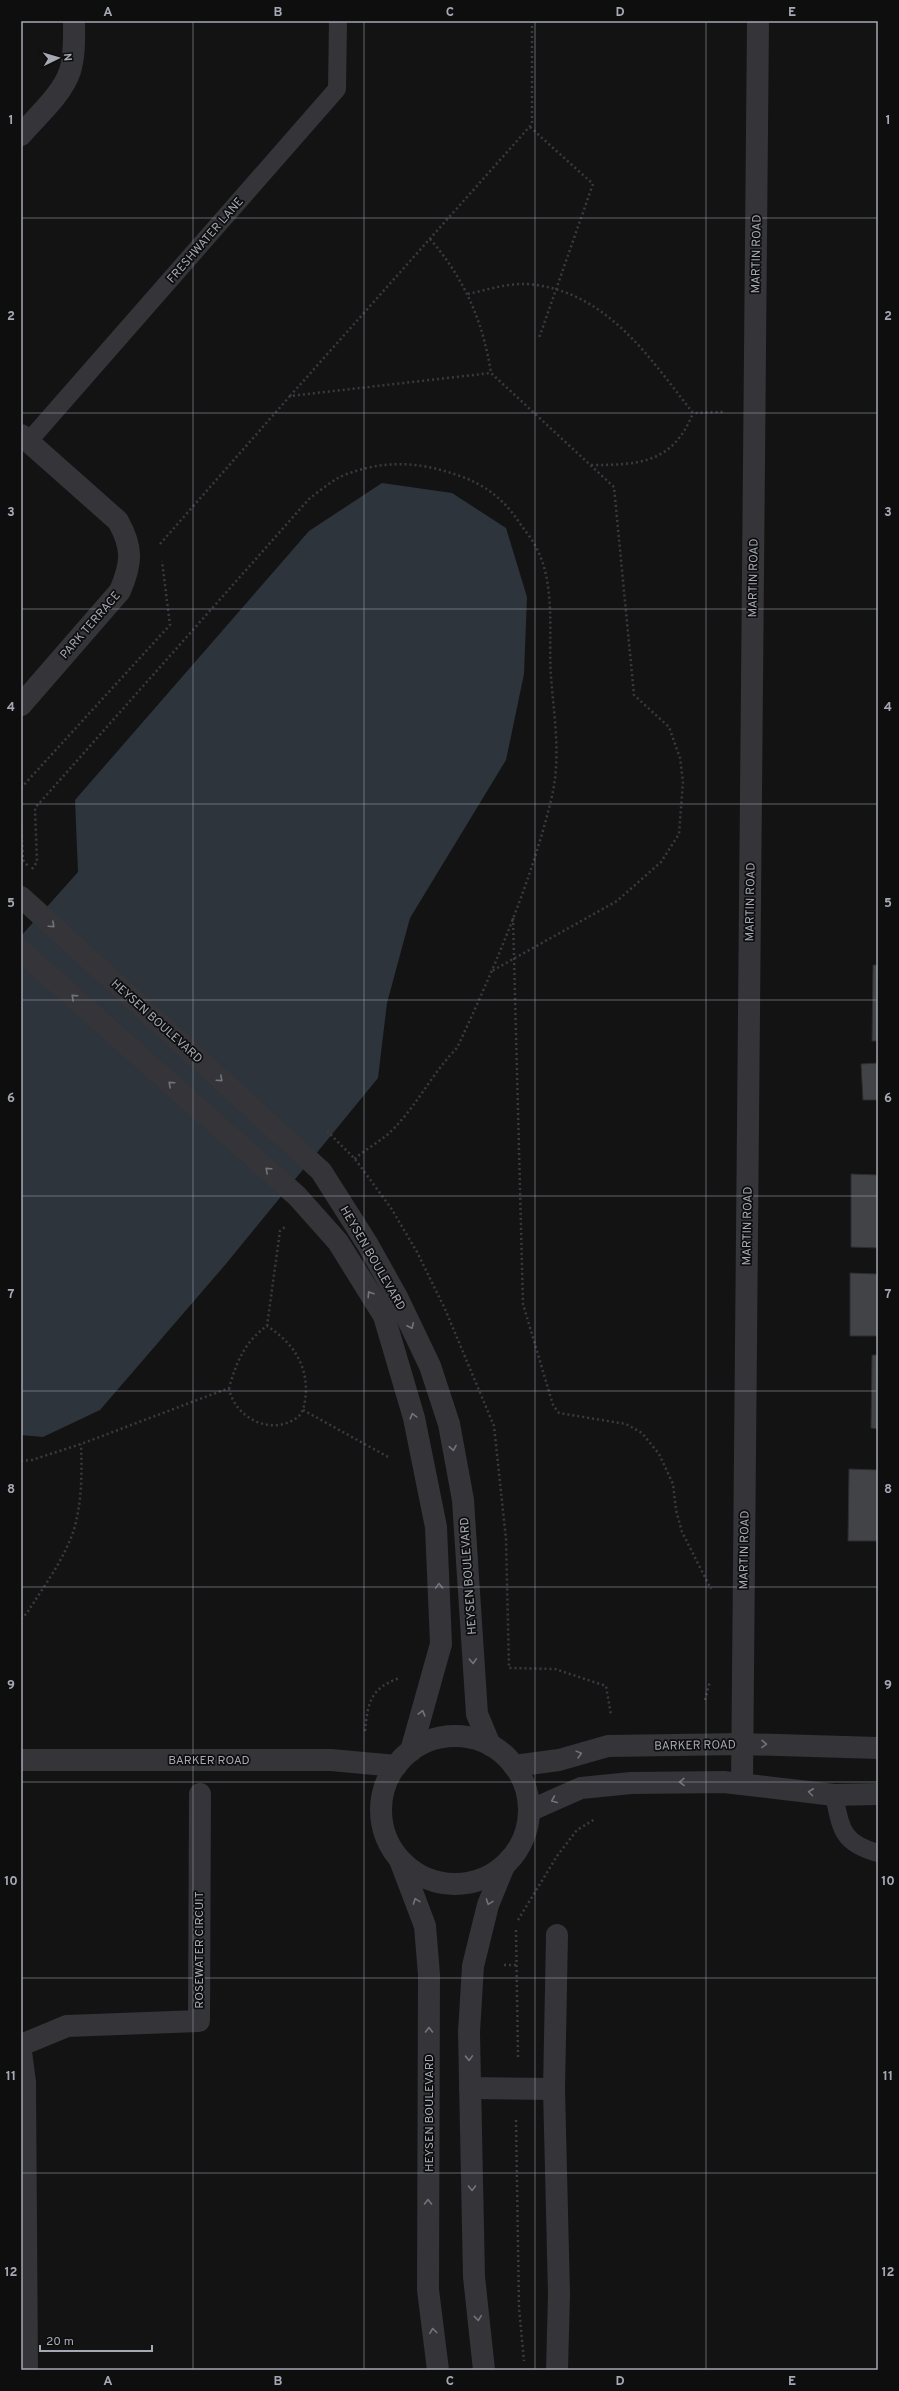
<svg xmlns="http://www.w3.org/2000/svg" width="899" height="2391" font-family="Overpass,sans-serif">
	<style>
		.water { fill: #2d343c }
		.building { fill: #424347; stroke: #2d2d30 }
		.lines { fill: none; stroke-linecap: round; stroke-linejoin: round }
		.path { stroke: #3a3b40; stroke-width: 2.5; stroke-dasharray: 2 3; stroke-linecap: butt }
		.service { stroke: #343439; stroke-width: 18 }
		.minor { stroke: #343439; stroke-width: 22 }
		.tertiary { stroke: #343439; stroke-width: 22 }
		.oneway { stroke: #72747c }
		.grid { fill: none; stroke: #a5a9b3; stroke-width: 1; stroke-opacity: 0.55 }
		.labels { text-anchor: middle; stroke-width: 3.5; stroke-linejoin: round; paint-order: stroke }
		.street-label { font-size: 12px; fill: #a5a9b3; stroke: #0e0e0f }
		.neatline { fill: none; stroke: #a5a9b3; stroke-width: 1.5 }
		.grid-label { font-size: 13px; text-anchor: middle; font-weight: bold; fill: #a5a9b3 }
	</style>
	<rect width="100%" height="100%" fill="#131314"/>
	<polygon class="water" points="382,483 452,493 506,528 527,597 524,674 506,760 410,918 387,1003 378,1078 225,1265 100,1410 43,1437 21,1435 21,936 78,872 75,800 309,531"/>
	<g class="building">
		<polygon points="873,965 878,965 878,1041 872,1041"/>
		<polygon points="878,1063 878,1100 863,1100 861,1064"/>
		<polygon points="878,1167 878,1248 851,1247 851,1174 878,1175"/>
		<polygon points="850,1273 878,1274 878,1336 850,1336"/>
		<polygon points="872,1355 878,1355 878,1429 871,1428"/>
		<polygon points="849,1469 878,1470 878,1541 848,1541"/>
	</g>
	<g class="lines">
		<g class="path">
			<polyline points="530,127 593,184 539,338"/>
			<path d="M430,239c34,39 53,82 61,134"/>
			<path d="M468,294c18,-4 40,-11 59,-10 79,6 122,73 166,129l31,-1"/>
			<polyline points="290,396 532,124 532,21"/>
			<path d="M591,465c49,0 82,-2 102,-52"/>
			<polyline points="160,544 290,396 491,373 614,487 634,695 669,727 680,758 683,782 679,834 661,862 617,901 490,972"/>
			<polyline points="21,788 170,625 162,561"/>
			<polyline points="21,825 23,860 28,866"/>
			<path d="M32,869l5,-7 -2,-54 274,-309c9,-7 19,-15 29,-21 5,-3 12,-5 18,-7 35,-11 67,-8 101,4 28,9 48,25 64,50 6,8 13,17 17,26 18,38 10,86 13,126 3,39 10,80 1,119 -20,85 -58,173 -95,252 -26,26 -42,62 -70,87 -11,9 -24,16 -35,26"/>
			<polyline points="513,918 523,1304 553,1405 559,1413 626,1424 642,1433 659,1454 673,1484 676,1510 682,1532 711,1589"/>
			<polyline points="327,1131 355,1159 391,1208 417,1252 445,1309 494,1426 506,1539 509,1668 555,1669 606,1686 611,1715"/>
			<path d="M229,1388c5,28 39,48 66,31 7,-4 9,-11 10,-18 5,-33 -11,-58 -38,-75"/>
			<polyline points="303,1410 390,1458"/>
			<path d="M21,1461l11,-1 49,-16 148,-56c7,-25 16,-47 38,-62l13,-95 5,-4"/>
			<path d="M21,1619l6,-6c17,-27 39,-56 48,-87 7,-27 7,-54 6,-82"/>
			<polyline points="705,1700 710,1681"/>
			<path d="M365,1731c3,-29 5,-42 34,-53"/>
			<polyline points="518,1920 557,1856 577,1830 595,1819"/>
			<polyline points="516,1930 518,2057"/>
			<polyline points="504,1965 516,1965"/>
			<polyline points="516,2120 519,2308 524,2361"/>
		</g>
		<g class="service">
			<polyline points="28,442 337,89 338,21"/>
			<path d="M834,1795c7,33 7,48 44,58"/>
		</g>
		<g class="minor">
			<path d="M21,135c16,-19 41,-40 49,-64 5,-16 4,-34 4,-50"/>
			<path d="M21,435l97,86c15,27 14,42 2,70l-99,114"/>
			<polyline points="21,897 321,1171 368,1245 397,1297 430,1366 449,1424 463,1500 477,1714 490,1745"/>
			<polyline points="21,951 297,1196 338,1242 384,1316 414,1418 436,1527 441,1644 411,1751"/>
			<circle cx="455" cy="1810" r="74"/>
			<polyline points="21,1760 331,1760 396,1766"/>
			<polyline points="514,1766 559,1760 608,1746 742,1744 878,1748"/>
			<polyline points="529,1811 581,1788 631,1783 724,1782 834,1795 878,1794"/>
			<polyline points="400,1860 425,1926 429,1975 428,2290 438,2370"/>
			<polyline points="557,1935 554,2089 559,2294 557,2370"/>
			<polyline points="21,2045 67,2026 199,2021 200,1794"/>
			<polyline points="21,2052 25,2082 27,2370"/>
			<polyline points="470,2088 554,2089"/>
			<polyline points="484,2370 474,2277 469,2032 473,1966 488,1905 504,1866"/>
		</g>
		<polyline class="tertiary" points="742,1784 758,21"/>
	</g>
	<defs><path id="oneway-chevron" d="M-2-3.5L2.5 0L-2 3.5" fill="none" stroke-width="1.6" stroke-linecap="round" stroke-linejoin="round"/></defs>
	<g class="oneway">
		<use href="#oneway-chevron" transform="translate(52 925) rotate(42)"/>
		<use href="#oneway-chevron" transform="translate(74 997) rotate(-138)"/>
		<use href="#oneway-chevron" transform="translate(220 1079) rotate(42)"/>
		<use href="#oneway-chevron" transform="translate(171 1084) rotate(-138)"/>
		<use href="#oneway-chevron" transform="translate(268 1170) rotate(-138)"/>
		<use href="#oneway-chevron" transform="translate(370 1294) rotate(-123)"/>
		<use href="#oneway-chevron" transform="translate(411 1326) rotate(65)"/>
		<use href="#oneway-chevron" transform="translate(413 1416) rotate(-105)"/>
		<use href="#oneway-chevron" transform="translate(453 1448) rotate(80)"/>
		<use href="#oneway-chevron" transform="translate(439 1586) rotate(-92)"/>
		<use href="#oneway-chevron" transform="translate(473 1661) rotate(87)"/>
		<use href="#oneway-chevron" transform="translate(422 1713) rotate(-75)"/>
		<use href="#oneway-chevron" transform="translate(764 1744) rotate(1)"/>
		<use href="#oneway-chevron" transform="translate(579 1754) rotate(-15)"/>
		<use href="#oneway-chevron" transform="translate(682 1782) rotate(179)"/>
		<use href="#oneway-chevron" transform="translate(811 1792) rotate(-173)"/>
		<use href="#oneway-chevron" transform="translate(554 1800) rotate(157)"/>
		<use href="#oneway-chevron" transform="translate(416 1901) rotate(-110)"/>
		<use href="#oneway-chevron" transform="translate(489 1902) rotate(110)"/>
		<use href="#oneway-chevron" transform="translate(429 2030) rotate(-90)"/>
		<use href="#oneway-chevron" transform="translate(469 2058) rotate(88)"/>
		<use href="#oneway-chevron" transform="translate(472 2188) rotate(89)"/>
		<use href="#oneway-chevron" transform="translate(428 2202) rotate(-90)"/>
		<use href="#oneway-chevron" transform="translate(478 2318) rotate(84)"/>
		<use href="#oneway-chevron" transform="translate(433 2331) rotate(-97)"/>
	</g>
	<path class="grid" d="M193,21v2349M364,21v2349M535,21v2349M706,21v2349M21,218h857M21,413h857M21,609h857M21,804h857M21,1000h857M21,1196h857M21,1391h857M21,1587h857M21,1782h857M21,1978h857M21,2173h857"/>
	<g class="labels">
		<g class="street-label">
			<text transform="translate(205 240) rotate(-49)" y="4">FRESHWATER LANE</text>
			<text transform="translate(756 254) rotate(-89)" y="4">MARTIN ROAD</text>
			<text transform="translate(753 578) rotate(-89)" y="4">MARTIN ROAD</text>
			<text transform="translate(90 625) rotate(-49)" y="4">PARK TERRACE</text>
			<text transform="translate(750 902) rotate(-89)" y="4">MARTIN ROAD</text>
			<text transform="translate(157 1021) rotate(42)" y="4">HEYSEN BOULEVARD</text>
			<text transform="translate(747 1226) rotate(-89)" y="4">MARTIN ROAD</text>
			<text transform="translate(373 1258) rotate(60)" y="4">HEYSEN BOULEVARD</text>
			<text transform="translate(744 1550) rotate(-89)" y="4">MARTIN ROAD</text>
			<text transform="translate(468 1576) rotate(-94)" y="4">HEYSEN BOULEVARD</text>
			<text transform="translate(695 1745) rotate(-1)" y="4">BARKER ROAD</text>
			<text x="209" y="1764">BARKER ROAD</text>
			<text transform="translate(199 1950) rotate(-90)" y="4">ROSEWATER CIRCUIT</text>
			<text transform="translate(429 2113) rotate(-90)" y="4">HEYSEN BOULEVARD</text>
		</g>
	</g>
	<rect width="899" height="2391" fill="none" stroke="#0e0e0f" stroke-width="44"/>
	<g transform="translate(58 58) rotate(85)" stroke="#0e0e0f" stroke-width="3" paint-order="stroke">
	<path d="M0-3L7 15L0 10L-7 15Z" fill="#a5a9b3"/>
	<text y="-6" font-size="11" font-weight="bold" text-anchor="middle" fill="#a5a9b3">N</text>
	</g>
	<path d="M40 2345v6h112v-6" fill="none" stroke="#a5a9b3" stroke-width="2"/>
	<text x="46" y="2345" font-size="12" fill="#a5a9b3" stroke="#0e0e0f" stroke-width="3" paint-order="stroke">20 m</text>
	<rect x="22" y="22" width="855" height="2347" class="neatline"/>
	<g class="grid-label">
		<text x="108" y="16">A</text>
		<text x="278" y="16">B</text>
		<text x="450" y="16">C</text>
		<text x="620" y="16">D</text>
		<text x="792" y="16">E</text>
		<text x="11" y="124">1</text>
		<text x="888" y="124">1</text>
		<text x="11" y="320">2</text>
		<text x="888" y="320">2</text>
		<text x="11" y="516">3</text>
		<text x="888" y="516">3</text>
		<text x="11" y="711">4</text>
		<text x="888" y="711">4</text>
		<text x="11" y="907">5</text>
		<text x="888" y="907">5</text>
		<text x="11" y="1102">6</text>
		<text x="888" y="1102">6</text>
		<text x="11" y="1298">7</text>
		<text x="888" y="1298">7</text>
		<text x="11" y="1493">8</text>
		<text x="888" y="1493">8</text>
		<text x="11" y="1689">9</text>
		<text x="888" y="1689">9</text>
		<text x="11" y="1885">10</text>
		<text x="888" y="1885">10</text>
		<text x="11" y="2080">11</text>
		<text x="888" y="2080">11</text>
		<text x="11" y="2276">12</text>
		<text x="888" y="2276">12</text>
		<text x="108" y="2385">A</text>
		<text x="278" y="2385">B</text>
		<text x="450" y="2385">C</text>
		<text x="620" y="2385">D</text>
		<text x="792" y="2385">E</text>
	</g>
</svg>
